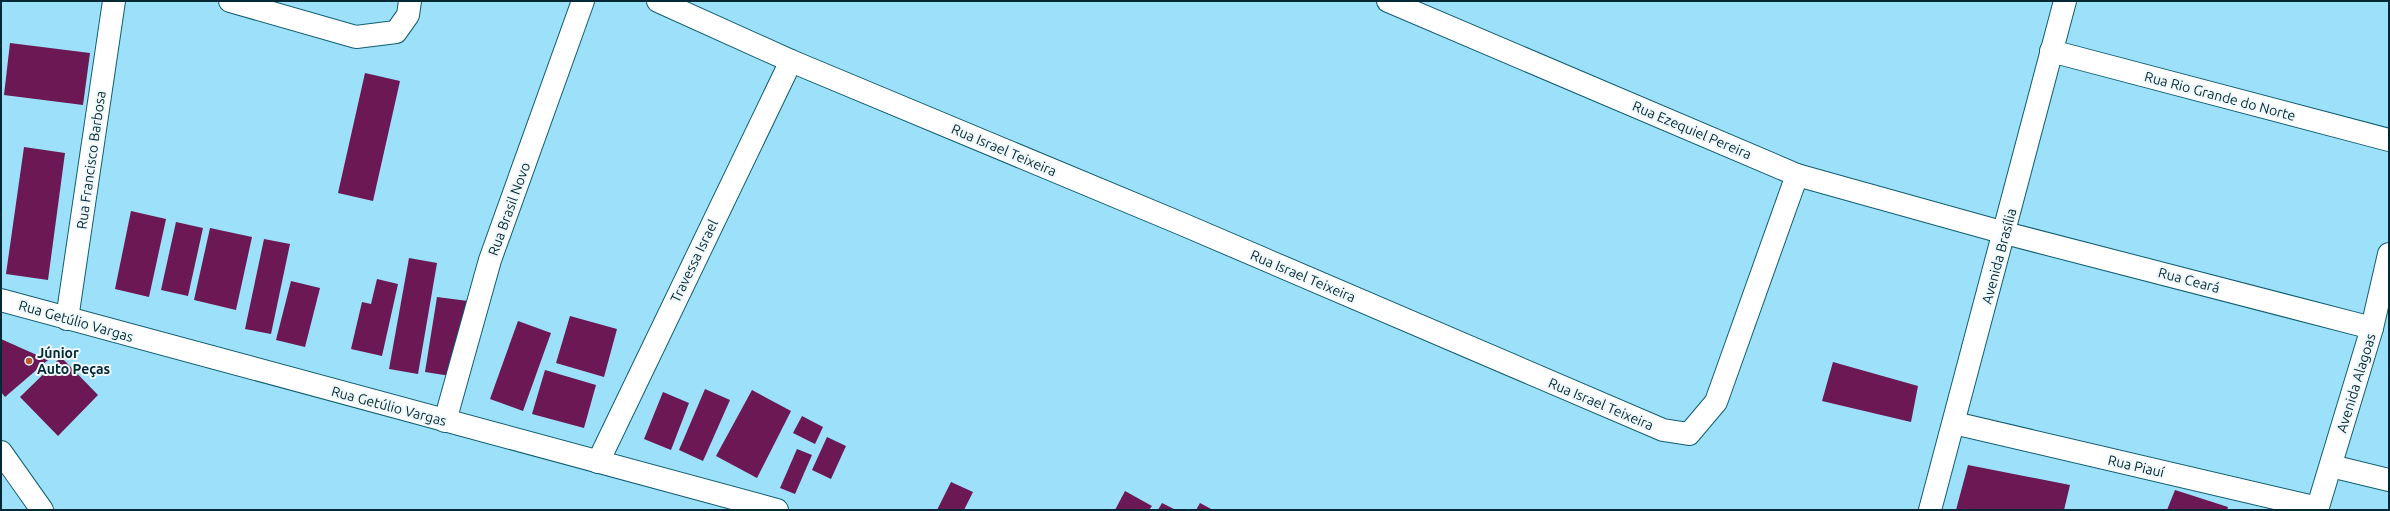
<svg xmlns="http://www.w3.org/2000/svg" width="2390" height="511" font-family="Ubuntu,sans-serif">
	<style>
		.building { fill: #6b1854 }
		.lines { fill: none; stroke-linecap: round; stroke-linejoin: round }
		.minor-casing { stroke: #115d72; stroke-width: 24 }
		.tertiary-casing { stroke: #115d72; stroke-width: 24 }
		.minor { stroke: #fff; stroke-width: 22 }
		.tertiary { stroke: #fff; stroke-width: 22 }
		.poi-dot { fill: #bd562b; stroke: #f0f8fb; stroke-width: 1.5 }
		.labels { text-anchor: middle; stroke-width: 4; stroke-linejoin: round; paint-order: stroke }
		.street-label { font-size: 14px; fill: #012935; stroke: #f0f8fb }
		.poi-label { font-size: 14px; font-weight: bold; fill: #012935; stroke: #f0f8fb; text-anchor: start }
	</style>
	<rect width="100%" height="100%" fill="#9ce1f9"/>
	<g class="building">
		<polygon points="10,43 90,53 83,105 4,95"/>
		<polygon points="365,73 400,81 373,201 338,193"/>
		<polygon points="24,147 65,153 48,280 6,274"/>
		<polygon points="131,211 166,219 149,297 115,289"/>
		<polygon points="176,222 203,228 188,296 161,290"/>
		<polygon points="210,228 252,237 236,310 194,300"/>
		<polygon points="264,239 290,244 271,334 245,329"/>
		<polygon points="409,258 437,263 418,374 389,369"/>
		<polygon points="377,279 398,284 382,356 351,349 362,302 371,304"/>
		<polygon points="291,281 320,288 305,347 276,340"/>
		<polygon points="437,297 468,301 457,377 425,372"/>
		<polygon points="570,316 617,329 604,377 556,363"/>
		<polygon points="518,321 551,333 523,411 490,399"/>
		<polygon points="1,339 48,360 5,397 1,392"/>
		<polygon points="61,357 98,395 58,436 20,397"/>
		<polygon points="1833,362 1918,386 1911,422 1822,401"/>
		<polygon points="545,370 596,385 584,428 532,414"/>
		<polygon points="705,389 730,400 703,461 679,450"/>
		<polygon points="752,390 791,411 757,478 716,456"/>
		<polygon points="663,392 689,403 671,450 644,439"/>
		<polygon points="802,416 823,427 815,444 793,433"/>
		<polygon points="827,437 846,446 831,479 812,470"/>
		<polygon points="797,449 812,455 795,494 780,488"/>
		<polygon points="1968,465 2070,485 2064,510 1956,510"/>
		<polygon points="951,482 973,492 964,510 937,510"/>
		<polygon points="2175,490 2228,507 2227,510 2167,510"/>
		<polygon points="1125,491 1152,506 1149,510 1115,510"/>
		<polygon points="1162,503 1176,510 1158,510"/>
		<polygon points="1200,503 1213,510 1196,510"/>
	</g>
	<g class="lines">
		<defs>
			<g id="minor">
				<polyline points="230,1 356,37 396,32 408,15 410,1"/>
				<polyline points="658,1 791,61 1182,224 1663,430 1689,434 1716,402 1797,175"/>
				<polyline points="1388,1 1797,175 2005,233 2372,328"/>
				<polyline points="2051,51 2389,140"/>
				<polyline points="67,319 114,1"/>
				<polyline points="445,421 490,260 583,1"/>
				<polyline points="1954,423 2318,508"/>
				<polyline points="598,462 791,61"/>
				<polyline points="2331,466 2389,480"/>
				<polyline points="1930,510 2065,1"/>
			</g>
			<g id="tertiary">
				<polyline points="1,300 777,510"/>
				<polyline points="1,452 42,510"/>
				<polyline points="2317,510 2372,328 2389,254"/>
			</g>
		</defs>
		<use href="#minor" class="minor-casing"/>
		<use href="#tertiary" class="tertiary-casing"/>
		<use href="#minor" class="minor"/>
		<use href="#tertiary" class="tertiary"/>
	</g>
	<circle class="poi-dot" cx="29" cy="361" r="4"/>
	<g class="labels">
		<g class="street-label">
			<text transform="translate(2220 96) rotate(15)" y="5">Rua Rio Grande do Norte</text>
			<text transform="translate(1692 130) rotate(23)" y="5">Rua Ezequiel Pereira</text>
			<text transform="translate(1004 150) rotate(23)" y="5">Rua Israel Teixeira</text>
			<text transform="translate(91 160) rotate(-82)" y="5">Rua Francisco Barbosa</text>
			<text transform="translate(509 209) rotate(-70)" y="5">Rua Brasil Novo</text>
			<text transform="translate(1999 256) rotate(-75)" y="5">Avenida Brasília</text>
			<text transform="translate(694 261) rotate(-64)" y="5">Travessa Israel</text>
			<text transform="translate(1303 276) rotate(23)" y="5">Rua Israel Teixeira</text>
			<text transform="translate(2189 280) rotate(15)" y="5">Rua Ceará</text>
			<text transform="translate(76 321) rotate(16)" y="5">Rua Getúlio Vargas</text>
			<text transform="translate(2356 383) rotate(-73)" y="5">Avenida Alagoas</text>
			<text transform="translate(1601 404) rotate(23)" y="5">Rua Israel Teixeira</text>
			<text transform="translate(389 406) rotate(15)" y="5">Rua Getúlio Vargas</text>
			<text transform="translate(2136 466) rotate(13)" y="5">Rua Piauí</text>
		</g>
		<g class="poi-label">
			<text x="37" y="358">Júnior<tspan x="37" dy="16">Auto Peças</tspan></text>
		</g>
	</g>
	<rect width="2390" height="511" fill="none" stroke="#012935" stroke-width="4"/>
</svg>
